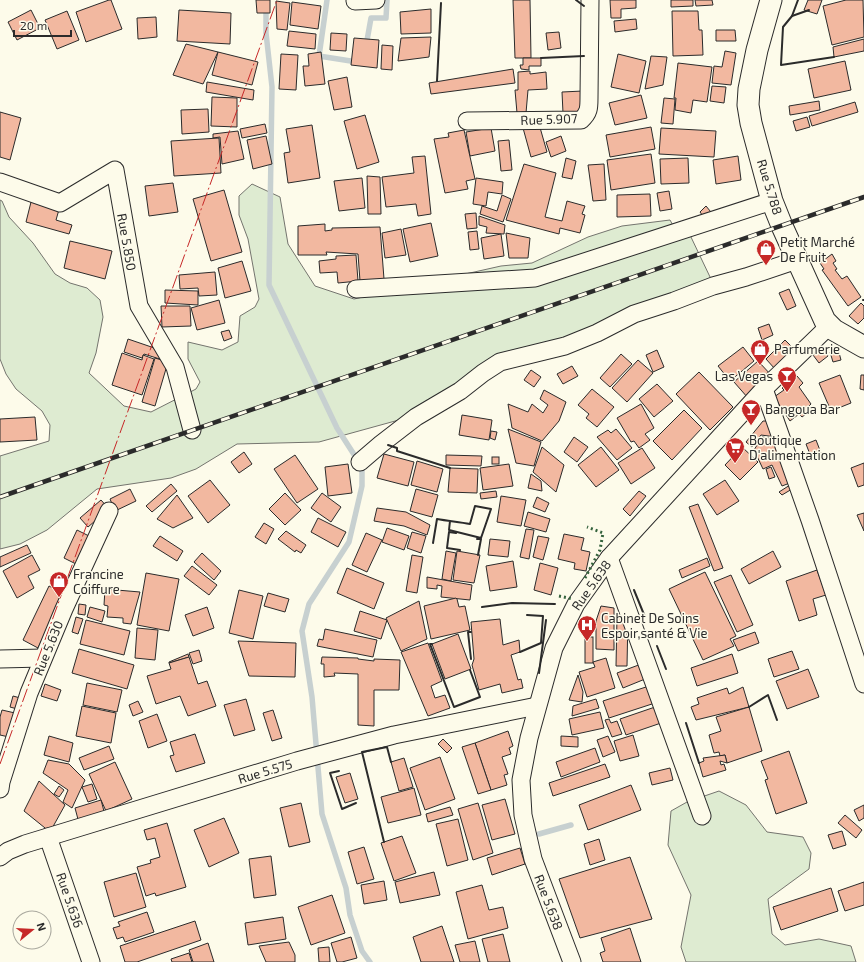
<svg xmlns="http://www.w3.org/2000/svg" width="864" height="962" font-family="'Exo 2',sans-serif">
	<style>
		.green { fill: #deebd1; stroke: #74746e }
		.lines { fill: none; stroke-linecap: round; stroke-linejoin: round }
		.stream { stroke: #c7d0d0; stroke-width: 5.5 }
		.building { fill: #f2b8a0; stroke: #2b2b2b }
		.minor-casing { stroke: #2b2b2b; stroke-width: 19 }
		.tertiary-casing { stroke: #2b2b2b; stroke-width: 23 }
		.minor { stroke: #fdfbea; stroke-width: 17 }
		.tertiary { stroke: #fdfbea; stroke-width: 21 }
		.rail-casing { stroke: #2b2b2b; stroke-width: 4.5 }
		.rail { stroke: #fdfbea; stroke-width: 3; stroke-dasharray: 9; stroke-linecap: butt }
		.hedge { stroke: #34623c; stroke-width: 3; stroke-dasharray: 2 3; stroke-linecap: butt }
		.wall { stroke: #2b2b2b; stroke-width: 2 }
		.power { stroke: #c62828; stroke-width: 1; stroke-dasharray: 14 3 2 3; stroke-linecap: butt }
		.labels { text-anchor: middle; stroke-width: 3; stroke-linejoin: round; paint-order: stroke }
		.street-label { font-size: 13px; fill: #2b2b2b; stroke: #fdfbea }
		.poi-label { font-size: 13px; fill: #2b2b2b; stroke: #fdfbea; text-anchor: start }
	</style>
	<rect width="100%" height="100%" fill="#fdfbea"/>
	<g class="green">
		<polygon points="252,184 280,197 288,244 315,286 354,299 501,266 532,263 588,237 622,226 670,220 680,238 690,235 711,279 580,336 477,370 406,418 319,442 237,444 196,469 171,478 97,489 47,530 20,544 0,549 0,456 49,441 50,425 42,411 16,389 6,374 0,359 0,200 2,201 9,217 33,243 55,274 70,283 87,288 100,300 103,317 96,353 89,373 124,406 151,412 196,389 200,382 188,359 188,342 222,350 238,342 240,316 255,307 259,299 248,239 239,215 239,196"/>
		<polygon points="719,791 746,805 767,832 803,837 811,853 809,869 768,899 772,934 785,945 819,939 851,946 856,962 686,962 681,947 691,895 668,845 671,811 687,802"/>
	</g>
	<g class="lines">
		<g class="stream">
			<polyline points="266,0 266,33 272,87 269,285 337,428 362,467 362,486 349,542 309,604 302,631 312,697 322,814 346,888 350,915 362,951 370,962"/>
			<polyline points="327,0 319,56 357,62"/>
			<polyline points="366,46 371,18 386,18 387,0"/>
			<polyline points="539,834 571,825"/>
		</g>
	</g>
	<g class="building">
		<polygon points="109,0 111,0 122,29 86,42 76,12"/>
		<polygon points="256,0 270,0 270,13 257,13"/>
		<polygon points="513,0 530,0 531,58 515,58"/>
		<polygon points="610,0 636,0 636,8 621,9 621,18 611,18"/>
		<polygon points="671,0 693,0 693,6 671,7"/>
		<polygon points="695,0 712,0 713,5 696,6"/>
		<polygon points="808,0 822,0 817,14 804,10"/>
		<polygon points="846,0 863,0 864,37 832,45 823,6"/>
		<polygon points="276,1 290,3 287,30 277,29"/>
		<polygon points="292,2 321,6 318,29 290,25"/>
		<polygon points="431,9 431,33 401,34 400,12"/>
		<polygon points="31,10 40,28 17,40 8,22"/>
		<polygon points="179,10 231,13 230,44 177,41"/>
		<polygon points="67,11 79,40 57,49 45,20"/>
		<polygon points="672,11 698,11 699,30 702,30 703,55 673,56"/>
		<polygon points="156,17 157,37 138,39 137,18"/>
		<polygon points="636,19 637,29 615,32 614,21"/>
		<polygon points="716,30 735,30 736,41 716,41"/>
		<polygon points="289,31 316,34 315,49 287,46"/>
		<polygon points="559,32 561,48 548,50 546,33"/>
		<polygon points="331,33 347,34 346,51 330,50"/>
		<polygon points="431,37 429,57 398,61 401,38"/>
		<polygon points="354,38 379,40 377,68 351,65"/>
		<polygon points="864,39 864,51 834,57 833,47"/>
		<polygon points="186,44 218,52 203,84 173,75"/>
		<polygon points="382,45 393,46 392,70 381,69"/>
		<polygon points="725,51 736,53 731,85 712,83 714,66 722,67"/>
		<polygon points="218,52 258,62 252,85 212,75"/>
		<polygon points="321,52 325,84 305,86 303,66 309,66 308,54"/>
		<polygon points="281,54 298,55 296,90 279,89"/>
		<polygon points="618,54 646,61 639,93 611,87"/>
		<polygon points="651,56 667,57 663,85 645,89"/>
		<polygon points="523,58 541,58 541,66 529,66 529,70 521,69 520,65 523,65"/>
		<polygon points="845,61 851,90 814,98 808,69"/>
		<polygon points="678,63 712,67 707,102 693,100 691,113 675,110 676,98 674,98"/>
		<polygon points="513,69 515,83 431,94 429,83"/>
		<polygon points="530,71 530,74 546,72 547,89 528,90 526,113 517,113 515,90 518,90 518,72"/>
		<polygon points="347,77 352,107 334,110 328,81"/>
		<polygon points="207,82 254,90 253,100 206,92"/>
		<polygon points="712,86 726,87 724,103 710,101"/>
		<polygon points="583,91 581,113 563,113 562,92"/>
		<polygon points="641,95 647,118 615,125 609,103"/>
		<polygon points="212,97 237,98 237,127 211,126"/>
		<polygon points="664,98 675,99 673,124 661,123"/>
		<polygon points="819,101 820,110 790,115 789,106"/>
		<polygon points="855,102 858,112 812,126 809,116"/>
		<polygon points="208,109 209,132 182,134 181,110"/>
		<polygon points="0,112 21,118 10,160 0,157"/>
		<polygon points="365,115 379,162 357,169 344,121"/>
		<polygon points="807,117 810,127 796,131 793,121"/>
		<polygon points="265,124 267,133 242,138 240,129"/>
		<polygon points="539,124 547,152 531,157 523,128"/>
		<polygon points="312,125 320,178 288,183 284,153 290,152 286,129"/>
		<polygon points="651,127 655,149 610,157 606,135"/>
		<polygon points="491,128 495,151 470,156 466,132"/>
		<polygon points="661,128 716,131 714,157 659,154"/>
		<polygon points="464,130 475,179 466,181 468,189 445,193 434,139 449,137 448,133"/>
		<polygon points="238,131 244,159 222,164 220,137 213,138 213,134"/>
		<polygon points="266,136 272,164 253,169 247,140"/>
		<polygon points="561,136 566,151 551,157 546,142"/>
		<polygon points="219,138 221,173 174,176 171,141"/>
		<polygon points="509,140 512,170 501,171 498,141"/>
		<polygon points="651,154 655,183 611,190 607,160"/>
		<polygon points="425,156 431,214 418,216 416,204 386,207 382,177 414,173 412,157"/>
		<polygon points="738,156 741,180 716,184 713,160"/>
		<polygon points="566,158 576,161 572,179 562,177"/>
		<polygon points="688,158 689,183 661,184 660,159"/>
		<polygon points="524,164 556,173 545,217 562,221 567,201 585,206 582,214 585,215 580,233 560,228 559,234 506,220"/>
		<polygon points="604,164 606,200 593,201 588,165"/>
		<polygon points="367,176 380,177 381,214 368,214"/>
		<polygon points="362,178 365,208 339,211 334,181"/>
		<polygon points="476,178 503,182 502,194 488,192 486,206 473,204"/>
		<polygon points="173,183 178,212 149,216 145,186"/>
		<polygon points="224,190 242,252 211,261 193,199"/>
		<polygon points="669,191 672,209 660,211 657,193"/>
		<polygon points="650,194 651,216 617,217 617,195"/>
		<polygon points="502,195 511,199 503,222 480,214 482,206 497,211"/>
		<polygon points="32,198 60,206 56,220 72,225 69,234 26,222"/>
		<polygon points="706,206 715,217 708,223 700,212"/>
		<polygon points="476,213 477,228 467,229 465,214"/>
		<polygon points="479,216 505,225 504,234 486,233 487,227 479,225"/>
		<polygon points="431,223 438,256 410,262 403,229"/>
		<polygon points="325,224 325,231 332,230 332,228 380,227 384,279 360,281 358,254 326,252 327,255 298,255 298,226"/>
		<polygon points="401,229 406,255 385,258 382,233"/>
		<polygon points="477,231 479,249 470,250 468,232"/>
		<polygon points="506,233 530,238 528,258 509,258"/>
		<polygon points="501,234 504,256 484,259 481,238"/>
		<polygon points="70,241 112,251 105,279 64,268"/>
		<polygon points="832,254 836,261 833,263 837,269 835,270 842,279 847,276 861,297 848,306 822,270 824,269 820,263"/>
		<polygon points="356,255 358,281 338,283 337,272 320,273 319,261 336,259 336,256"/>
		<polygon points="242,261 251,291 225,298 218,268"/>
		<polygon points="215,272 217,295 199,296 198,288 180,289 179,275"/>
		<polygon points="789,289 796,306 787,310 779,293"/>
		<polygon points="165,290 198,291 198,305 165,303"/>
		<polygon points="219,300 225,323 197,330 191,308"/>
		<polygon points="861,303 864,306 864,318 858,324 849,316"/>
		<polygon points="161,306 190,306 191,326 162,327"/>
		<polygon points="769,324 773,335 762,340 758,328"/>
		<polygon points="229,330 232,338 224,341 221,332"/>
		<polygon points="128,339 169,353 166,361 144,354 142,358 124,352"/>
		<polygon points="785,340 795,350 775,369 766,359"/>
		<polygon points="743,347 754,361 730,381 718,366"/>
		<polygon points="823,349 828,356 819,363 813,355"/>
		<polygon points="838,349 841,360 833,362 830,352"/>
		<polygon points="657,350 664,367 653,372 646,355"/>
		<polygon points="122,353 142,360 143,355 154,359 142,395 112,385"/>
		<polygon points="621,354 632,364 610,387 600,378"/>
		<polygon points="155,358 168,362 155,406 142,402"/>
		<polygon points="638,360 653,373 627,402 612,388"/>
		<polygon points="758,361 772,376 748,398 734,382"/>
		<polygon points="572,366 578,376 563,384 557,374"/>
		<polygon points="531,370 541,377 534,387 524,380"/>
		<polygon points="699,372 733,407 710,430 676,394"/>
		<polygon points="840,375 851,403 831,411 819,383"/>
		<polygon points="861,375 864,375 864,390 860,389"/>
		<polygon points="797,376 803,383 799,387 811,404 808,407 810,411 802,417 799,414 790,421 774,397 784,390 782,388"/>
		<polygon points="657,384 673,401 654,417 639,399"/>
		<polygon points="592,389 614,407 597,427 586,418 589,414 578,405"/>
		<polygon points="544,390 566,402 559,421 542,441 512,428 508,404 528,412 532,404 543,413 548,405 540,399"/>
		<polygon points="641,404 654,428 645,434 650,440 639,448 634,441 631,442 617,418"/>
		<polygon points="684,410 702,428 672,460 653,441"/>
		<polygon points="462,415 492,420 489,440 459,435"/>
		<polygon points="35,417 37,440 0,442 0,419"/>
		<polygon points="763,421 767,421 776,437 761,435 752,447 746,442"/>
		<polygon points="508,429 541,442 534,466 516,463"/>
		<polygon points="616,429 632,448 617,460 597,437 608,430 611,433"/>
		<polygon points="491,431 497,432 495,440 490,438"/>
		<polygon points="574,437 588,447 577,462 564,452"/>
		<polygon points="762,437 777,439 795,481 782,486 772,465 763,469 754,450"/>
		<polygon points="816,440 821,453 811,457 806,444"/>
		<polygon points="542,447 564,465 556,492 533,472"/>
		<polygon points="601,447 619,470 596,487 578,465"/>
		<polygon points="742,447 758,462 740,480 725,465"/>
		<polygon points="642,448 655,468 631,484 618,463"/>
		<polygon points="244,452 252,464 239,473 231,462"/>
		<polygon points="384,454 414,462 408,486 377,478"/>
		<polygon points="295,455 318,489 297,503 274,469"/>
		<polygon points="446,455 482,456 481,466 446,465"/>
		<rect x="492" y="457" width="7" height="7"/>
		<polygon points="417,461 443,469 437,492 411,485"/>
		<polygon points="864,463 864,485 858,487 851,468"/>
		<polygon points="348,464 352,493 328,496 325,467"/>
		<polygon points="509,464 513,486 483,490 480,468"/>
		<polygon points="771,467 775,477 769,479 766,469"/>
		<polygon points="450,468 478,469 477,493 448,492"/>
		<polygon points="531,474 541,481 542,491 528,488"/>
		<polygon points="210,480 230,505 208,523 188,496"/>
		<polygon points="725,480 739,501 717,515 703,494"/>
		<polygon points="171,484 177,491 152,512 146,506"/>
		<polygon points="790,485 792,489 782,495 779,492"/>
		<polygon points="130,489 136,501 115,511 110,499"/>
		<polygon points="416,489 438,495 432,517 410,511"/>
		<polygon points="496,491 497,497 481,499 480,493"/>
		<polygon points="639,491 646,496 630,516 623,509"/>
		<polygon points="285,493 301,510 285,525 269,509"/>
		<polygon points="322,493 341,507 331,522 311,508"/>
		<polygon points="177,495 193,518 173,528 157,519"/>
		<polygon points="501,496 526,500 521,526 497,522"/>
		<polygon points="537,497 549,503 545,512 533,507"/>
		<polygon points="101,500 109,509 88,527 80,518"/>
		<polygon points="698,504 723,568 714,571 689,507"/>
		<polygon points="377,508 406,512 430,525 427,535 404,526 374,521"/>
		<polygon points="528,512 550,519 546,532 524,526"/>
		<polygon points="864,513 864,531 857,515"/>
		<polygon points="318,518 346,532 338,547 311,532"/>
		<polygon points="264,523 274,529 266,544 255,537"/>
		<polygon points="387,528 409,536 404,550 382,542"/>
		<polygon points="526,529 534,530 529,559 520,557"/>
		<polygon points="77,530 91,537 78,565 64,558"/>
		<polygon points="286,531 306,545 301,553 296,550 295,552 278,539"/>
		<polygon points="412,532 426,536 421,553 407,548"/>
		<polygon points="366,533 382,540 367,572 352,565"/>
		<polygon points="564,534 584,538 581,550 590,552 586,571 574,569 575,563 558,559"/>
		<polygon points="160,536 183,551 177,561 153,546"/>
		<polygon points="538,536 549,538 543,560 533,557"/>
		<polygon points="490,539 510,541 508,557 488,555"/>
		<polygon points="27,545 31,553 0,567 0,557"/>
		<polygon points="446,551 456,553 451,581 442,579"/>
		<polygon points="457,551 480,555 474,583 453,580"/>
		<polygon points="773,551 781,567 749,584 741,569"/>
		<polygon points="202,553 221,571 214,580 194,562"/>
		<polygon points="32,555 40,570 28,576 34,588 17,598 3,571"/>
		<polygon points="412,555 423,557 417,593 406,591"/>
		<polygon points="707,558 710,566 682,578 679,570"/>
		<polygon points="513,561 517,587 490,591 486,566"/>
		<polygon points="540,563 558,568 551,595 534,590"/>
		<polygon points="192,566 217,585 209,595 184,576"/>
		<polygon points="347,568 384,583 374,609 337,593"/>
		<polygon points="817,570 826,595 813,599 817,615 799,621 786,581"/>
		<polygon points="705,572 736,636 730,639 734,646 703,660 669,589"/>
		<polygon points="146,573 179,579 169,631 137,625"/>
		<polygon points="731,575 753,625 737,632 714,582"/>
		<polygon points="427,577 472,585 470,600 441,597 442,586 437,585 437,589 427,588"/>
		<polygon points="49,586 65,594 38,648 23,640"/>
		<polygon points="105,589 140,592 131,624 123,623 123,618 107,617 108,606 104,605"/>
		<polygon points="239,590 263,596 253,639 229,633"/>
		<polygon points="268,593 289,599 285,612 264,606"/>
		<polygon points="456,598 457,599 459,607 465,606 470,630 431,639 424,606"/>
		<polygon points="419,601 427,639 401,651 386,618"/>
		<polygon points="79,604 86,605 85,615 78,614"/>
		<polygon points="601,606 614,608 614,650 596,649 596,621"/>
		<polygon points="90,607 105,611 102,622 87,617"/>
		<polygon points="207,607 214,628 193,636 185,615"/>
		<polygon points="360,611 387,620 381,639 354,631"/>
		<polygon points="617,616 628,616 627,666 616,666"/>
		<polygon points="76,617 83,619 78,634 72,632"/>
		<polygon points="500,619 503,645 519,640 520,652 511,655 518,680 521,679 523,688 502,693 500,684 479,690 472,665 474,659 471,622"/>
		<polygon points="86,620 130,631 124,655 80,644"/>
		<polygon points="137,628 158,630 155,660 135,658"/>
		<polygon points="325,629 377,640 373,657 317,646 319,639 323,640"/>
		<polygon points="755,632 759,643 738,651 733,640"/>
		<polygon points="458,634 471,669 445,679 432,644"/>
		<rect x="585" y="637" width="8" height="26"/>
		<polygon points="238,641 296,643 295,677 249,676"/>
		<polygon points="428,643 442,681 431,686 435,698 445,695 450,708 428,716 401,652"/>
		<polygon points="79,649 134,665 127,689 72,673"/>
		<polygon points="199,650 202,661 193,664 189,653"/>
		<polygon points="792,651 799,669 774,677 768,659"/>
		<polygon points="188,654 189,657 169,663 169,662"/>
		<polygon points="732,654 738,673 697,686 691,668"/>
		<polygon points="189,657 198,684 207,681 216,706 188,716 180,696 156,704 147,676 171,669 169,663"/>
		<polygon points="322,657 358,658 358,659 374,661 374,659 400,660 399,690 374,690 374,726 358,725 358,674 334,673 335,676 324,677 324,664 321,664"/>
		<polygon points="606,658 615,688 587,697 579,672 595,667 593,662"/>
		<polygon points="644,663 650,677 623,688 617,673"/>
		<polygon points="808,669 819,697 787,709 776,681"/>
		<polygon points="578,675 583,692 582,702 569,700"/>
		<polygon points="87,683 122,690 117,712 83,705"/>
		<polygon points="45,684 61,690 57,701 41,696"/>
		<polygon points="649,686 655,703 609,718 603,701"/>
		<polygon points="743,687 749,707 696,720 691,707 699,704 697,698 727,688 729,694"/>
		<polygon points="13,696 24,699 21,710 10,707"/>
		<polygon points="246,699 255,730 234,736 224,705"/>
		<polygon points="596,699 599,708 572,716 573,706"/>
		<polygon points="138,701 143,712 133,716 129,705"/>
		<polygon points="82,706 116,713 111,743 76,736"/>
		<polygon points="658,706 664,722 626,735 620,719"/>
		<polygon points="749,707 762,751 727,763 725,755 720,756 719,752 714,753 709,735 721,731 716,717"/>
		<polygon points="2,710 15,713 9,737 0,735 0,717"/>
		<polygon points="273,710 282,738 272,741 263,713"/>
		<polygon points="600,712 604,728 572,735 569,719"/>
		<polygon points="157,714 167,741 148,748 139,721"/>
		<polygon points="609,719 611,723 617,721 622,734 612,737 605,720"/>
		<polygon points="508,731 513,746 509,748 511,754 502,757 508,774 504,775 507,785 491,790 475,743"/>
		<polygon points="195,734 205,763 176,772 170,756 174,755 170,742"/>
		<polygon points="633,735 639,756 620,761 614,741"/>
		<polygon points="49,736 73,743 69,762 44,755"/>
		<polygon points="561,736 578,737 578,747 561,746"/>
		<polygon points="608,736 615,752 603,757 597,740"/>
		<polygon points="443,739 452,748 447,753 438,744"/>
		<polygon points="475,743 491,790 478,794 462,747"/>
		<polygon points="109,746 114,759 84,770 79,758"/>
		<polygon points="595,748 600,762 561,777 556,762"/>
		<polygon points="789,751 807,803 776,814 765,780 768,779 761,761"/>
		<polygon points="725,755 727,763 720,761 721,765 724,764 726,770 703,777 699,763 704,761 703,758"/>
		<polygon points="440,757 455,799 425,810 410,768"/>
		<polygon points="404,758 413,787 399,791 391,762"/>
		<polygon points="48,760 69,764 85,780 72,808 63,802 68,790 43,773"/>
		<polygon points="115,762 132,799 106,811 89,774"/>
		<polygon points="605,764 610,777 553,796 549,783"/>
		<polygon points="670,768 673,780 652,785 649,773"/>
		<polygon points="350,773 358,799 345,803 336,777"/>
		<polygon points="39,781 65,805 50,832 24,811"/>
		<polygon points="92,784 97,799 88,802 82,787"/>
		<polygon points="631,785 641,810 588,830 579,805"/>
		<polygon points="59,786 64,790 59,797 54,794"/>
		<polygon points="414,788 421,815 388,823 381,797"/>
		<polygon points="505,799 515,834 492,840 482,805"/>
		<polygon points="101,800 105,815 79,823 75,808"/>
		<polygon points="301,803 310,842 289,847 280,808"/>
		<polygon points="478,803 493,853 473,860 458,809"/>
		<polygon points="864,805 864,818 859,821 854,810"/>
		<polygon points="450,807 453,815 428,822 426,814"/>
		<polygon points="845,815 862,830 856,838 838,823"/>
		<polygon points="224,818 239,853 209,867 194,830"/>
		<polygon points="458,819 468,860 447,866 436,824"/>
		<polygon points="167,823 186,887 156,896 155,893 146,896 137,867 151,863 150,860 160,857 155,838 147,840 144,830"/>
		<polygon points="842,831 846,845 833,849 828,835"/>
		<polygon points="402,836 416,873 394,881 381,843"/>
		<polygon points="599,839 605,860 590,865 584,844"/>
		<polygon points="364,847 374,879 357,884 348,852"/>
		<polygon points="520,848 525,864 492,875 487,858"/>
		<polygon points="271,856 276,895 254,898 249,859"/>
		<polygon points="630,857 652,919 580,938 559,879"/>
		<polygon points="434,872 440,895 400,903 395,882"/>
		<polygon points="136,873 146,907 114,917 104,882"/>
		<polygon points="384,881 387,900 364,904 361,885"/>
		<polygon points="864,882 864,905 845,911 838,891"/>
		<polygon points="482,885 489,910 503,907 508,928 468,939 456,892"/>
		<polygon points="831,888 838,911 781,930 773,907"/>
		<polygon points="332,895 345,933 311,945 298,907"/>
		<polygon points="147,912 154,932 125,942 123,937 117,939 113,928 120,926 118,922"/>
		<polygon points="283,917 286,939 248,945 245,923"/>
		<polygon points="195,921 201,940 137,962 125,962 120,946"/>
		<polygon points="442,926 454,962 421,962 413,937"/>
		<polygon points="630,928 641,962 603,962 600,953 605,951 601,938"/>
		<polygon points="503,934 510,962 488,962 482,939"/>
		<polygon points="351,937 357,958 342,962 337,962 331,943"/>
		<polygon points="475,941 480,962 460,962 455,945"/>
		<polygon points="289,942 295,955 295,962 266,962 259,946"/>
		<polygon points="208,943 214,962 193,962 189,950"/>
		<polygon points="329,947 330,962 319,962 318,948"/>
		<polygon points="189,953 192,962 172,962 171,959"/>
	</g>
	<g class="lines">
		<defs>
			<g id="minor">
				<polyline points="355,1 376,0"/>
				<path d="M467,121l114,-1c8,-7 8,-12 8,-22l1,-98"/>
				<polyline points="0,182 60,203 115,170 139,306 175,367 192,430"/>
				<polyline points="356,289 535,278 772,201"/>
				<polyline points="764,389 810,520 864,684"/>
				<polyline points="360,462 381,444 416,417 460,391 483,373 500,362 565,346 597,333 634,314 674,301 713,286 746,277 797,260"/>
				<polyline points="609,558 702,816"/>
				<polyline points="0,659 43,658"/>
				<polyline points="0,789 1,782 29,693 64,609 109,511"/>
				<polyline points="48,837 91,962"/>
				<polyline points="0,857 8,851 25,844 297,761 394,735 537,706"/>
				<polyline points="572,962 533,859 523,815 521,780 529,738 554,648 576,604 609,558 764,389 829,326"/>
			</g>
			<polyline id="tertiary" points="771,0 757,50 749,89 748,105 751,123 772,201 782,226 825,321 834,330 864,347"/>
		</defs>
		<use href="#minor" class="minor-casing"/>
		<use href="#tertiary" class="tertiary-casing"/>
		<use href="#minor" class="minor"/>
		<use href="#tertiary" class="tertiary"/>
		<defs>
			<polyline id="rail" points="0,497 864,197"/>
		</defs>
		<use href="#rail" class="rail-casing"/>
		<use href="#rail" class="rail"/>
		<g class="hedge">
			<polyline points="585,578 600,550 603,533 587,527"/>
			<polyline points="559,596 573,599"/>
		</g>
		<g class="wall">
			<polyline points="576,0 584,6"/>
			<polyline points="798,0 792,16 783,27 781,65 834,57"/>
			<polyline points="792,16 809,10"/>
			<polyline points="541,58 584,56"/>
			<polyline points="437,81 441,3"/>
			<polyline points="863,300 864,300"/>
			<polyline points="388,445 397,448 397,451 450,468"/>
			<polyline points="456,533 449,532 447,548 460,550"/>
			<polyline points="477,539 481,539 478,555"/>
			<path d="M433,543l4,-24c11,2 22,3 33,5l5,-18 16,3 -10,29 -32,-8 1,-9"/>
			<polyline points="634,590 645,617"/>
			<polyline points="482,607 512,603 555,604"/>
			<polyline points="471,632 468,632 471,659"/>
			<polyline points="432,644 430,644 454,707 480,697 470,670"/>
			<polyline points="657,646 666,669"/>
			<polyline points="520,652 541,643 543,616 527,615"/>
			<polyline points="539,673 546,620"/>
			<polyline points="749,707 768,695 777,720"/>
			<polyline points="686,723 699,763"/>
			<polyline points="339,771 330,773 342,809 356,803"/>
			<polyline points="384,842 362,752 387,747 391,762"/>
		</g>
		<polyline class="power" points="0,764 277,0"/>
	</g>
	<defs>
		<symbol id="shop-pin" viewBox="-11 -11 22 30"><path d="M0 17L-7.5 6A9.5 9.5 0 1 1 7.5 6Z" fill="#c62828" stroke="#fdfbea"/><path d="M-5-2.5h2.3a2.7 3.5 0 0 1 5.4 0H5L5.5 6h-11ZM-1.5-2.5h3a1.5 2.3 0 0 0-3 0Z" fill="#fff"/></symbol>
		<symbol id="bar-pin" viewBox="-11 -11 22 30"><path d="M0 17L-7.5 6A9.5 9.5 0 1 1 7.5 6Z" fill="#c62828" stroke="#fdfbea"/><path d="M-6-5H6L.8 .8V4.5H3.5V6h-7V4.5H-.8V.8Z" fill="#fff"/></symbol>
		<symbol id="supermarket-pin" viewBox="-11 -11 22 30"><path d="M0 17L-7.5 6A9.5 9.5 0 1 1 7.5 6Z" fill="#c62828" stroke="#fdfbea"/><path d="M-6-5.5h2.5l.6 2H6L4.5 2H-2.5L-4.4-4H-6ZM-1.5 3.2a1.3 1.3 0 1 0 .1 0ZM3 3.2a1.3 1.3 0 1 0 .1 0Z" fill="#fff"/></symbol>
		<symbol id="hospital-pin" viewBox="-11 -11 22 30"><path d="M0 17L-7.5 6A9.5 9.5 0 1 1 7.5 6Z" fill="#c62828" stroke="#fdfbea"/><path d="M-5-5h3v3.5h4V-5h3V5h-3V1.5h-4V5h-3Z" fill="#fff"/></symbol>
	</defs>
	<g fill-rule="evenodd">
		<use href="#shop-pin" x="755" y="238" width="22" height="30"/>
		<use href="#shop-pin" x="749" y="338" width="22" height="30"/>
		<use href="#bar-pin" x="776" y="365" width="22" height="30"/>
		<use href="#bar-pin" x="740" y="398" width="22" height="30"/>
		<use href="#supermarket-pin" x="724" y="436" width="22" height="30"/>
		<use href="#shop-pin" x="48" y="570" width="22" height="30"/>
		<use href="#hospital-pin" x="576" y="614" width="22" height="30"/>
	</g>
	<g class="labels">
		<g class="street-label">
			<text transform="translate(549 119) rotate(-2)" y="5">Rue 5.907</text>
			<text transform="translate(770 187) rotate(73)" y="5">Rue 5.788</text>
			<text transform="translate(127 242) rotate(80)" y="5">Rue 5.850</text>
			<text transform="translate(591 585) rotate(-55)" y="5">Rue 5.638</text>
			<text transform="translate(48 648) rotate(-68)" y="5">Rue 5.630</text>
			<text transform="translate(265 771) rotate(-17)" y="5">Rue 5.575</text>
			<text transform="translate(70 900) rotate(71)" y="5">Rue 5.636</text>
			<text transform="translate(549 902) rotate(69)" y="5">Rue 5.638</text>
		</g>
		<g class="poi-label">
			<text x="780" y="247">Petit Marché<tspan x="780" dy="15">De Fruit</tspan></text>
			<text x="774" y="354">Parfumerie</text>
			<text x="773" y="381" text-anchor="end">Las Vegas</text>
			<text x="765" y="414">Bangoua Bar</text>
			<text x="749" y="445">Boutique<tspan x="749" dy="15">D'alimentation</tspan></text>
			<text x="73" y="579">Francine<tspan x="73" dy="15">Coiffure</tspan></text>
			<text x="601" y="623">Cabinet De Soins<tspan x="601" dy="15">Espoir,santé &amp; Vie</tspan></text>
		</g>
	</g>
	<g transform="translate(32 930) rotate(72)"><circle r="19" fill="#fdfbea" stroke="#a9a89e"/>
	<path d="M0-3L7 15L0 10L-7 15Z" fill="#c62828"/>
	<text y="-6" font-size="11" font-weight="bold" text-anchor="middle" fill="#2b2b2b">N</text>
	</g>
	<path d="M14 30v6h57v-6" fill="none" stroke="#2b2b2b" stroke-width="2"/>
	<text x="20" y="30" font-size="12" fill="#2b2b2b" stroke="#fdfbea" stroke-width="3" paint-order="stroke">20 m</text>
</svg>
